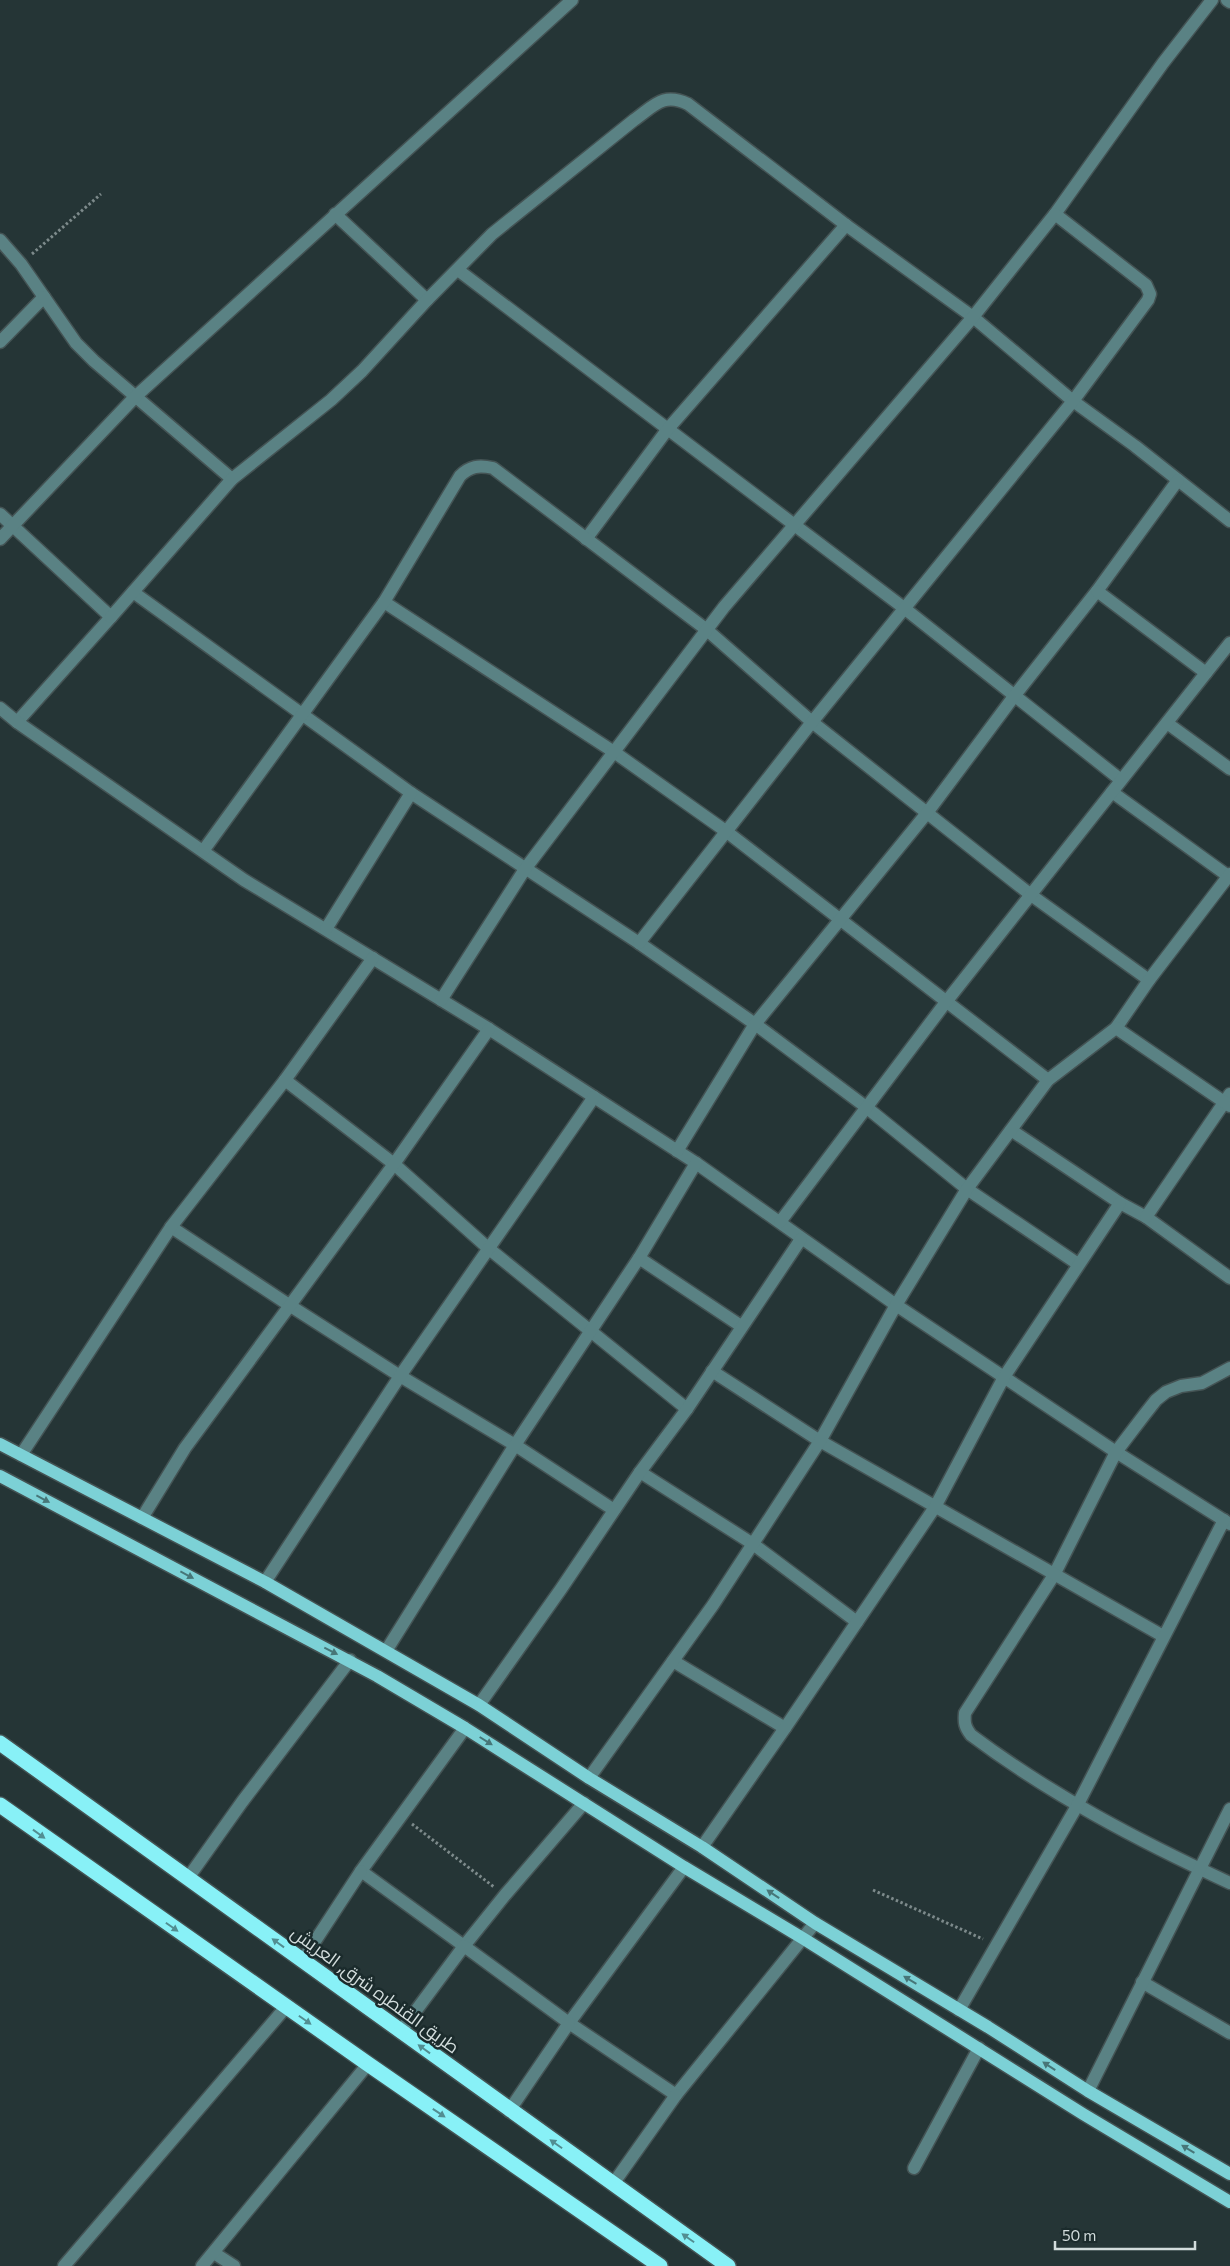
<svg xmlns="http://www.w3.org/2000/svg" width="1230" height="2266" font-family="Commissioner,Cairo,sans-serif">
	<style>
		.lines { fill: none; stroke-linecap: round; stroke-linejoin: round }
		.minor-casing { stroke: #445354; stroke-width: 15 }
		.major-casing { stroke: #445354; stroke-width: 15 }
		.highway-casing { stroke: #445354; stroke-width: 18 }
		.path { stroke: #7d8a8b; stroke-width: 3; stroke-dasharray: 2.5 2.5; stroke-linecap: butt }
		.minor { stroke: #5a8284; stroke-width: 12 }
		.major { stroke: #7cd1d6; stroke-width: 12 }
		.highway { stroke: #88f1f7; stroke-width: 15 }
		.oneway { fill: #477678 }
		.oneway2 { fill: #528e92 }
		.labels { text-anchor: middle; stroke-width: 5; stroke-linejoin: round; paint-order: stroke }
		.street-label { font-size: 18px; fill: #d3dddd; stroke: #1b2b2c }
	</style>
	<rect width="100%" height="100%" fill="#253536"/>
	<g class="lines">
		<defs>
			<g id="minor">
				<polyline points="1227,0 1230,2"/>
				<polyline points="335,214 427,300"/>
				<polyline points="1055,214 1163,63 1212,0"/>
				<polyline points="0,240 21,264 44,297 0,342"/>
				<polyline points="458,270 904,608 1121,780"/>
				<polyline points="44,297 76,343 94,361 232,479"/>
				<polyline points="0,514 111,617 17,722"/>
				<polyline points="0,539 135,397 572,0"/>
				<polyline points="586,539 667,430 846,225"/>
				<polyline points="133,592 411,793 639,943 755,1024 866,1107 967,1189 1078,1264"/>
				<polyline points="384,602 614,752 727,832 1048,1080"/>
				<path d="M111,617l121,-138 99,-79 31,-29 65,-71 65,-66 142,-114c20,-14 29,-28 54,-16l158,121 127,92 100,84 62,45 95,75"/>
				<polyline points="1206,673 1230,643"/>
				<polyline points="0,708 17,722 244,880 489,1029 696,1163 896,1305 1116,1452 1230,1524"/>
				<polyline points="1167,723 1230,769"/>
				<polyline points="1112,792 1228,876"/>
				<path d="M203,851l181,-249 76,-126c10,-10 19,-11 33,-8l214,162 105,92 219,173 118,85"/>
				<polyline points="326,929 411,793"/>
				<polyline points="441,1000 525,869 724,607 973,317 1055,214 1146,285 1150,294 1148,300 1073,401 812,722 639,943"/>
				<polyline points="1116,1028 1149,980 1230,874"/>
				<polyline points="285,1080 394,1164 488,1248 687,1409"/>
				<polyline points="1011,1130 1120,1203 1146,1217 1230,1278"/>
				<polyline points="677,1151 755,1024 927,813 1015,695 1097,591 1178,480"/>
				<polyline points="1146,1217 1230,1094"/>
				<polyline points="780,1222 946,1002 1206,673 1097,591"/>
				<polyline points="171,1227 289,1305 400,1376 515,1445 614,1510"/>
				<polyline points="639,1258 741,1326"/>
				<path d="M1230,1368l-28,15 -21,3 -15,6 -10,8 -11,14 -29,38 -62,123 -89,138c-1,10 0,14 6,22 80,60 168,106 259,148"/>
				<polyline points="712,1371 820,1441 1163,1636"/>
				<polyline points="21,1455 171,1227 285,1080 373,958"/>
				<polyline points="640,1472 753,1544 857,1622"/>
				<polyline points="142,1518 185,1448 394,1164 489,1029"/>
				<polyline points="265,1582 400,1376 594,1097"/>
				<polyline points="386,1651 515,1445 639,1258 696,1163"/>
				<polyline points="673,1661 785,1728"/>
				<polyline points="479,1705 561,1589 640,1472 687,1409 801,1239"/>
				<polyline points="465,1728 361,1871 464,1946 505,1895 584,1803"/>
				<polyline points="589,1778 713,1605 820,1441 896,1305 967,1189 1048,1080 1116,1028 1230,1106"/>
				<polyline points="702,1847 785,1728 935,1507 1004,1377 1120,1203"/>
				<polyline points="684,1867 569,2023 676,2095 815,1923"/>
				<polyline points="188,1878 242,1802 350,1660"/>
				<polyline points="302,1961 361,1871"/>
				<polyline points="1142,1982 1230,2033"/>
				<polyline points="959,2010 1077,1806 1224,1520"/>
				<polyline points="400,2032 464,1946 569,2023 509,2111"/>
				<polyline points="1088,2091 1230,1809"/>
				<polyline points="914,2168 979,2048"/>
				<polyline points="613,2184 676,2095"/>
				<polyline points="214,2253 234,2266"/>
				<polyline points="64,2266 286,2007"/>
				<polyline points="202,2266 368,2064"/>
			</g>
			<g id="major">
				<polyline points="0,1444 265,1582 479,1705 589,1778 702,1847 815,1923 988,2027 1088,2091 1230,2174"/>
				<polyline points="0,1476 377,1676 465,1728 684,1867 804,1939 1083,2114 1230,2202"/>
			</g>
			<g id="highway">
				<polyline points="0,1743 728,2266"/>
				<polyline points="0,1805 368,2064 660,2266"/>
			</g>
		</defs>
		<use href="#minor" class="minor-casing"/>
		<use href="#major" class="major-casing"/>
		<use href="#highway" class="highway-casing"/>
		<g class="path">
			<polyline points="32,254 101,194"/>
			<polyline points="412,1824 494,1887"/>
			<polyline points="873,1890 983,1939"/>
		</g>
		<use href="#minor" class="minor"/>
		<use href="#major" class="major"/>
		<use href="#highway" class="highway"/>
	</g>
	<defs><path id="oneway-solid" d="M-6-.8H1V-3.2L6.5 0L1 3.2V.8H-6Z" transform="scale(1.25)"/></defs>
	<g class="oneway">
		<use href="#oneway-solid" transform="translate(43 1499) rotate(28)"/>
		<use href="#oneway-solid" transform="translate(187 1575) rotate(28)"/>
		<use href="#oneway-solid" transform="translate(331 1651) rotate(27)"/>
		<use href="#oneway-solid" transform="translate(486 1741) rotate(32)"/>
		<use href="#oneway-solid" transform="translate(773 1894) rotate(-146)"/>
		<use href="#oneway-solid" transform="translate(910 1980) rotate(-149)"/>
		<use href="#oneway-solid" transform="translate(1049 2066) rotate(-147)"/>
		<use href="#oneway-solid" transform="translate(1188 2149) rotate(-149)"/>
	</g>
	<g class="oneway2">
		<use href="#oneway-solid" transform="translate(39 1834) rotate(36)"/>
		<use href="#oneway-solid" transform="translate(172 1927) rotate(35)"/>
		<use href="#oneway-solid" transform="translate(278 1943) rotate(-144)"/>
		<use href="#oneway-solid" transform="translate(305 2020) rotate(35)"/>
		<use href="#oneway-solid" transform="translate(424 2049) rotate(-144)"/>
		<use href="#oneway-solid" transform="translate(439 2113) rotate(34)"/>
		<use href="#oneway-solid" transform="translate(556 2144) rotate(-145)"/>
		<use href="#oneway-solid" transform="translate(688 2238) rotate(-145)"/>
	</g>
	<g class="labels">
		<g class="street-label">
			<text transform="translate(375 1990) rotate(36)" y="6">طريق القنطره شرق, العريش</text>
		</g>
	</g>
	<path d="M1055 2241v8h140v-8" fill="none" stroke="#d3dddd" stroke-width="2.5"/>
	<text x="1062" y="2241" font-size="15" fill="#d3dddd" stroke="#1b2b2c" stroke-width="4" paint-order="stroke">50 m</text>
</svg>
